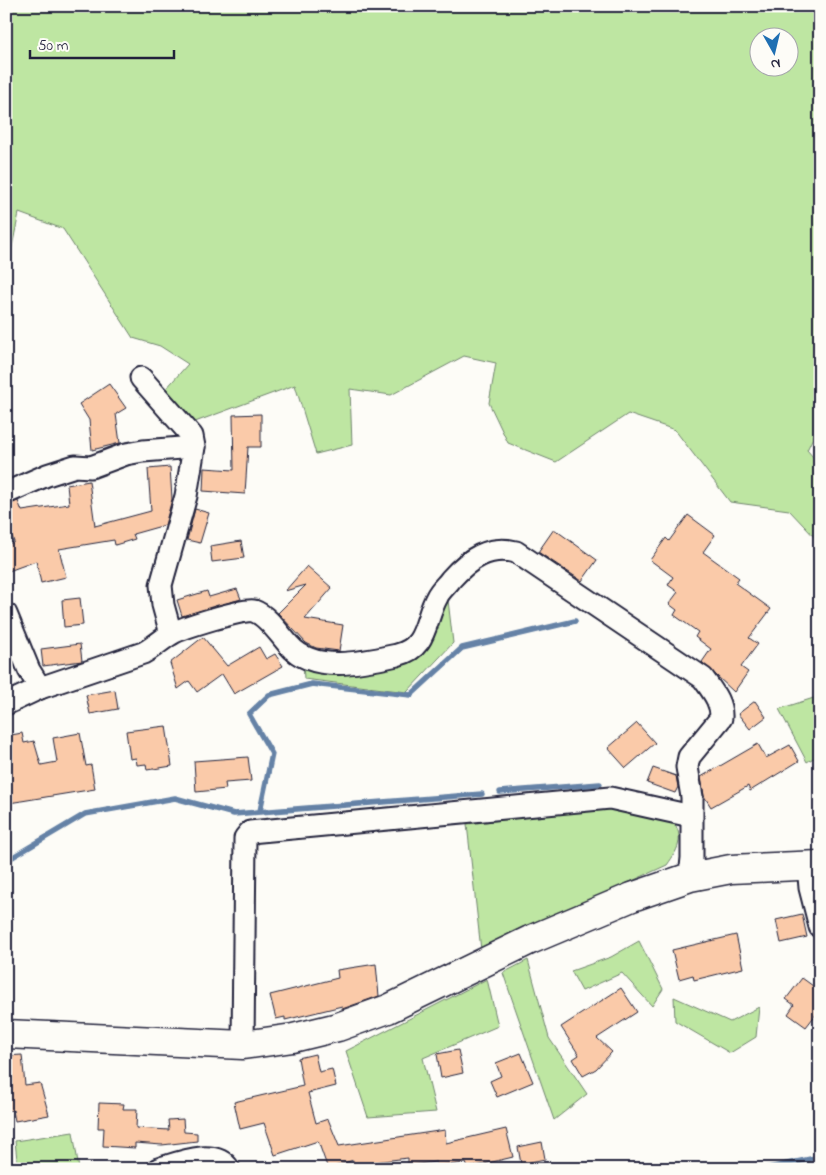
<svg xmlns="http://www.w3.org/2000/svg" width="826" height="1175" font-family="'Indie Flower',sans-serif">
	<style>
		.green { fill: #bee6a2; stroke: #70846e; fill-rule: evenodd }
		.lines { fill: none; stroke-linecap: round; stroke-linejoin: round }
		.stream { stroke: #6582a6; stroke-width: 5.5 }
		.building { fill: #facaa9; stroke: #22223b }
		.street-casing { stroke: #22223b; stroke-width: 25 }
		.secondary-casing { stroke: #22223b; stroke-width: 31 }
		.street { stroke: #fdfcf7; stroke-width: 21 }
		.secondary { stroke: #fdfcf7; stroke-width: 28 }
	</style>
	<rect width="100%" height="100%" fill="#fdfcf7"/>
	<filter id="ink" filterUnits="userSpaceOnUse"><feTurbulence type="fractalNoise" baseFrequency=".02" numOctaves="2"/><feDisplacementMap in="SourceGraphic" scale="10" xChannelSelector="R" yChannelSelector="G"/><feConvolveMatrix kernelMatrix="1 2 1 2 8 2 1 2 1" color-interpolation-filters="sRGB"/></filter>
	<g filter="url(#ink)">
		<g class="green">
			<path d="M6,6h814v417l-13,27 13,15v78l-31,-33 -59,-8 -55,-72 -47,-16 -72,48 -48,-19 -19,-40 7,-40 -32,-7 -73,39 -41,-6 2,56 -36,9 -21,-69 -100,37 -30,-32 23,-26 -28,-18 -27,-8 -70,-109 -44,-16 -13,63zM758,38h30v30h-30z"/>
			<polygon points="448,600 453,643 407,692 304,679 303,663 408,660"/>
			<polygon points="820,696 820,754 807,762 779,709"/>
			<path d="M618,807l52,10c15,19 10,30 -3,48l-186,85 -14,-126z"/>
			<polygon points="639,941 663,989 652,1006 622,973 582,991 571,971 611,957"/>
			<polygon points="528,960 549,1038 587,1094 554,1120 503,973"/>
			<polygon points="487,979 498,1026 423,1058 436,1112 368,1117 346,1051"/>
			<polygon points="674,997 730,1022 759,1007 756,1037 730,1053 675,1021"/>
			<polygon points="73,1132 79,1169 18,1169 15,1141"/>
		</g>
		<g class="lines">
			<g class="stream">
				<polyline points="500,792 600,784"/>
				<polyline points="260,811 272,754 249,714 269,695 312,684 411,695 462,648 575,621"/>
				<polyline points="6,861 85,814 175,798 234,814 482,794"/>
				<polyline points="764,1169 820,1157"/>
			</g>
		</g>
		<g class="building">
			<polygon points="109,384 126,408 116,414 120,443 92,450 89,420 79,404"/>
			<polygon points="261,414 261,447 248,447 245,494 203,491 204,468 234,470 233,415"/>
			<polygon points="170,467 172,499 165,525 133,534 135,539 115,545 114,540 59,549 66,577 41,583 36,561 6,572 6,545 14,542 6,521 6,505 18,501 22,511 69,504 67,485 89,481 95,526 151,511 148,469"/>
			<polygon points="195,509 209,513 200,543 187,540"/>
			<polygon points="688,515 715,535 703,552 739,578 735,583 771,609 749,638 758,644 741,667 748,672 734,692 702,662 711,649 695,637 698,632 674,615 677,610 669,604 678,592 668,585 673,577 650,560 666,538 669,541"/>
			<polygon points="554,529 597,560 582,581 538,552"/>
			<polygon points="241,541 244,558 212,562 210,546"/>
			<polygon points="307,566 332,588 305,619 343,625 339,651 316,648 306,643 278,613 306,585 285,591"/>
			<polygon points="237,589 241,599 182,616 177,600 207,591 209,597"/>
			<polygon points="80,598 83,625 64,627 62,600"/>
			<polygon points="203,637 227,666 259,647 266,659 275,654 283,666 234,694 222,674 197,692 189,681 178,689 170,663"/>
			<polygon points="80,644 82,661 43,666 41,649"/>
			<polygon points="115,690 118,709 90,714 86,695"/>
			<polygon points="755,701 766,717 750,729 738,714"/>
			<polygon points="637,723 655,743 626,768 608,748"/>
			<polygon points="166,726 172,766 147,770 146,764 137,765 136,758 130,759 126,731"/>
			<polygon points="22,733 24,743 34,741 41,765 57,762 53,738 80,733 86,766 91,765 95,789 9,803 6,784 6,736"/>
			<polygon points="758,744 766,758 790,745 799,761 750,791 748,786 711,807 704,796 701,777"/>
			<polygon points="248,757 251,781 225,783 226,789 196,792 194,761"/>
			<polygon points="653,768 676,776 678,787 675,793 647,783"/>
			<polygon points="802,914 807,937 781,943 776,920"/>
			<polygon points="736,935 743,968 694,980 693,975 679,979 672,950"/>
			<polygon points="376,964 379,996 342,1009 342,1006 285,1020 285,1017 276,1019 270,995 338,978 337,970"/>
			<polygon points="802,978 820,991 820,1009 806,1027 788,1014 794,1005 786,999"/>
			<polygon points="621,988 637,1012 597,1038 612,1052 596,1069 583,1076 573,1059 579,1055 561,1027"/>
			<polygon points="458,1050 463,1073 441,1078 437,1054"/>
			<polygon points="521,1053 533,1082 497,1097 490,1081 501,1076 496,1063"/>
			<polygon points="315,1054 319,1072 332,1069 336,1086 308,1093 316,1123 328,1119 339,1146 445,1130 446,1143 506,1129 513,1157 468,1168 466,1163 437,1166 436,1162 408,1165 408,1158 374,1162 375,1169 354,1169 353,1160 328,1169 318,1141 275,1155 264,1123 240,1129 234,1102 303,1086 298,1058"/>
			<polygon points="22,1055 25,1085 40,1083 49,1115 15,1121 13,1110 6,1111 6,1056"/>
			<polygon points="99,1103 124,1104 123,1109 137,1109 136,1128 169,1130 168,1120 183,1119 184,1132 197,1133 197,1141 162,1145 135,1143 135,1148 103,1146 104,1128 98,1128"/>
			<polygon points="542,1142 545,1159 521,1164 518,1147"/>
		</g>
		<g class="lines">
			<defs>
				<g id="street">
					<polyline points="141,378 192,436 194,447 186,496 161,585 163,605 171,634"/>
					<polyline points="6,493 47,475 75,466 91,467 126,454 143,451 194,447"/>
					<polyline points="6,614 29,670 40,688"/>
					<path d="M6,704l34,-16 103,-35c10,-5 18,-13 28,-19 10,-6 73,-26 83,-23 14,5 25,23 35,34 24,29 76,17 108,10 31,-7 27,-35 40,-58 3,-7 10,-12 14,-18 18,-20 38,-34 65,-27l187,126c9,13 19,24 18,40l-32,39 -2,10 5,30v61l-2,19"/>
					<polyline points="808,865 810,888 820,927"/>
					<polyline points="243,1045 245,838 250,832 610,798 691,816"/>
					<path d="M158,1169c20,-6 57,-22 71,0"/>
				</g>
				<polyline id="secondary" points="6,1034 243,1045 293,1038 338,1027 388,1009 530,940 632,897 690,877 731,869 820,865"/>
			</defs>
			<use href="#street" class="street-casing"/>
			<use href="#secondary" class="secondary-casing"/>
			<use href="#street" class="street"/>
			<use href="#secondary" class="secondary"/>
		</g>
	</g>
	<rect width="826" height="1175" fill="none" stroke="#fdfcf7" stroke-width="25"/>
	<rect x="12" y="12" width="801" height="1150" fill="none" stroke="#22223b" stroke-width="2" filter="url(#ink)"/>
	<g transform="translate(774 52) rotate(172)"><circle r="24" fill="#fdfcf7" stroke="#a5a5ac"/>
	<path d="M0-4L9 19L0 12L-9 19Z" fill="#1f6fb2"/>
	<text y="-8" font-size="14" font-weight="bold" text-anchor="middle" fill="#22223b">N</text>
	</g>
	<path d="M30 50v8h144v-8" fill="none" stroke="#22223b" stroke-width="2.5"/>
	<text x="38" y="50" font-size="15" fill="#22223b" stroke="#fdfcf7" stroke-width="4" paint-order="stroke">50 m</text>
</svg>
